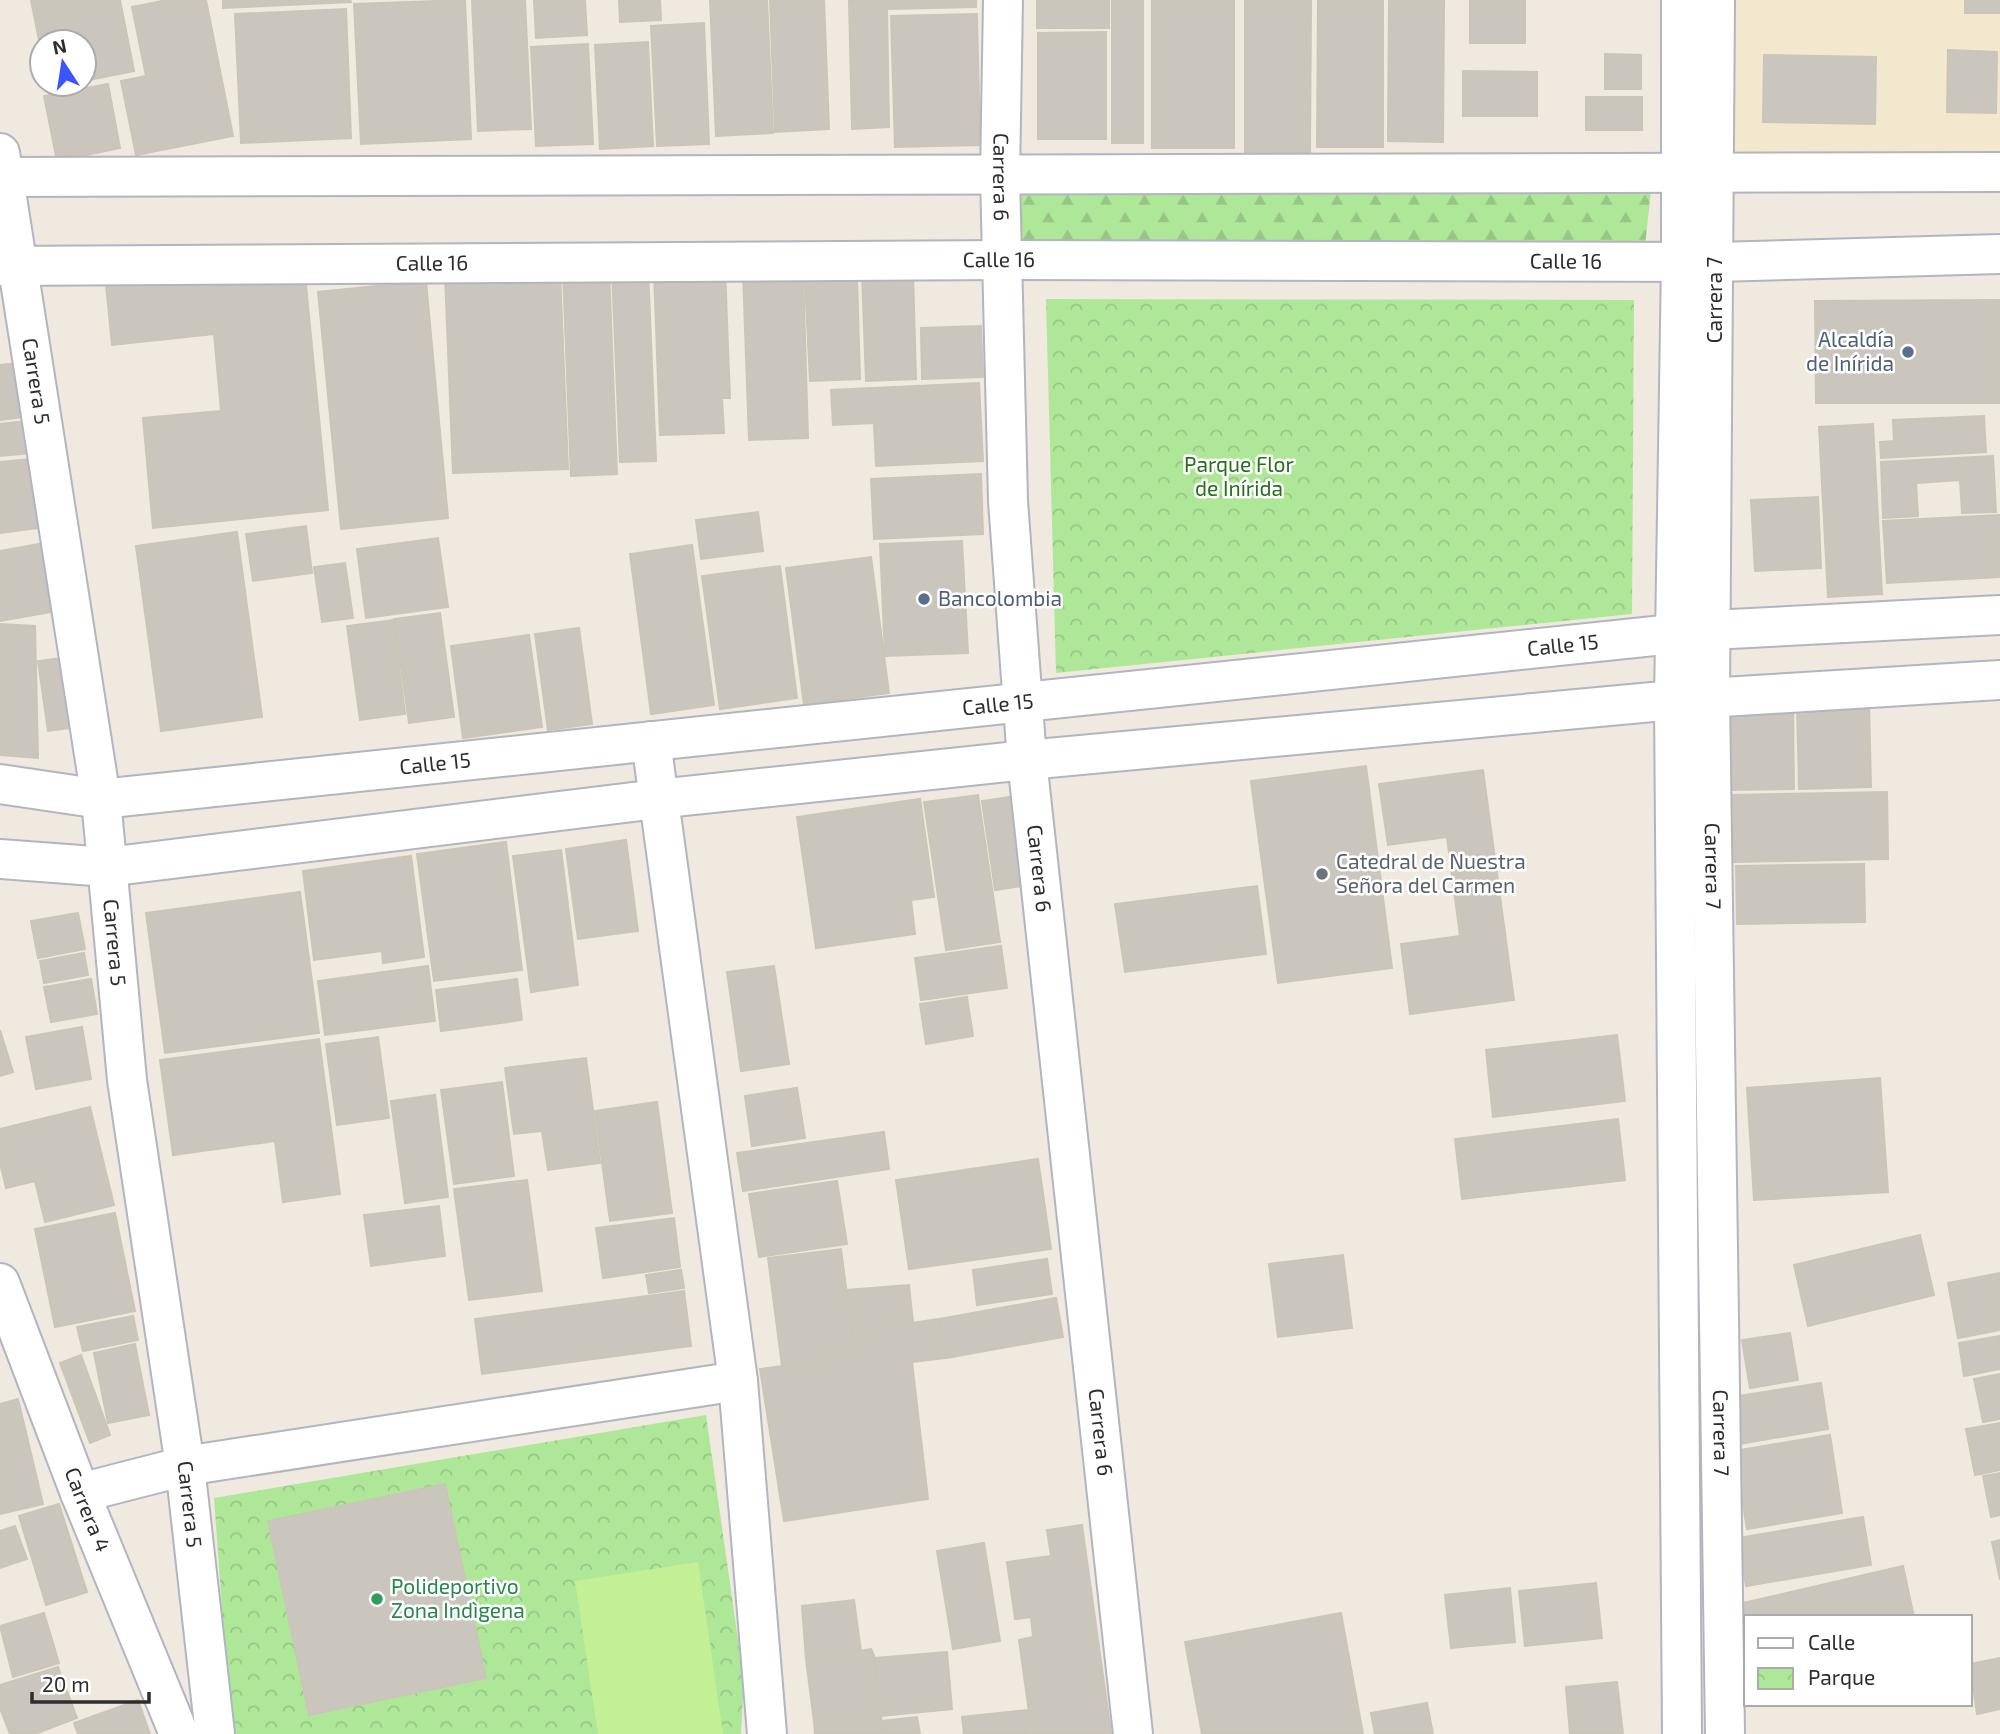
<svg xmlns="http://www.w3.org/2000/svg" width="2000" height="1734" font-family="'Exo 2',sans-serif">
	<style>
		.education { fill: #f1e8ce }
		.forest { fill: url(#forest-firs) }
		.park { fill: url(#park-crowns) }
		.pitch { fill: #c3ef95 }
		.building { fill: #cac6be; stroke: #cbc5b8; stroke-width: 2 }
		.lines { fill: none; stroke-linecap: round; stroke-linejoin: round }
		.minor-casing { stroke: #b3b4c1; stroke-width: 42 }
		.minor { stroke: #fff; stroke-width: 38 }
		.service-dot { fill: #5c6f8a; stroke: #fff; stroke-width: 2.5 }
		.worship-dot { fill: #6b7280; stroke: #fff; stroke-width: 2.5 }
		.leisure-dot { fill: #2e9e5b; stroke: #fff; stroke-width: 2.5 }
		.labels { text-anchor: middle; stroke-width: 5; stroke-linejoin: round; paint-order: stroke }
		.street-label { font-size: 21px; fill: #2d2d2d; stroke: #fff }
		.service-label { font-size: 21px; fill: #4e5e75; stroke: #fff; text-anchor: end }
		.park-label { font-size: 21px; fill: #246f18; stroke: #fff }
		.worship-label { font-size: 21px; fill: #5b616d; stroke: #fff; text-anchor: start }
		.leisure-label { font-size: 21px; fill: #27864d; stroke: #fff; text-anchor: start }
	</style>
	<defs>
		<pattern id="forest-firs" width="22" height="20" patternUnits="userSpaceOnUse" patternTransform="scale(1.75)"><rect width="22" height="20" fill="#afe799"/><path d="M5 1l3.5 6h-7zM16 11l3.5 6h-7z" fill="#97c684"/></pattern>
		<pattern id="park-crowns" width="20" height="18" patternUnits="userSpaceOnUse" patternTransform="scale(1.75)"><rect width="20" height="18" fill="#afe799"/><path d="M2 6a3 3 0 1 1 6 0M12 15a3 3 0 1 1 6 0" fill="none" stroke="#97c684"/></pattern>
	</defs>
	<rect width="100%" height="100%" fill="#efe9df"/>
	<polygon class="education" points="1726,0 2000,0 2000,157 1725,153"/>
	<polygon class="forest" points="1006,181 1652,181 1644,256 1009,252"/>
	<g class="park">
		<polygon points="1046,299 1634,300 1632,614 1056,673"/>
		<polygon points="706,1415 744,1682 741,1734 231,1734 214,1498"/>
	</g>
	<polygon class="pitch" points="698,1562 723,1734 598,1734 575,1581"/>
	<g class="building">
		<polygon points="31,0 120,0 134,71 84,81 84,42 42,42 42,55"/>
		<polygon points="167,0 206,0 233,136 136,155 121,81 146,76 132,7"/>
		<polygon points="223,0 350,0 351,2 223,8"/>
		<polygon points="465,0 471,139 361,144 354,4"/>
		<polygon points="472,0 525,0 531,129 478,131"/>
		<polygon points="534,0 585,0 587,35 536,38"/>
		<polygon points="619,0 660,0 661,20 620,22"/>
		<polygon points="710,0 767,0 773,133 716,136"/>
		<polygon points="770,0 824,0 829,129 775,132"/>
		<polygon points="849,0 976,0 976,7 887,9 889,127 852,129"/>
		<rect x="1037" y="0" width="72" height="28"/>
		<rect x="1112" y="0" width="31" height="143"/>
		<rect x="1152" y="0" width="82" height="148"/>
		<polygon points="1245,0 1311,0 1310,155 1245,155"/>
		<polygon points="1318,0 1383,0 1383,147 1317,147"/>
		<polygon points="1389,0 1444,0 1443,142 1388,141"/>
		<rect x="1470" y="0" width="55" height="43"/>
		<rect x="1965" y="0" width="35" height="13"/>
		<polygon points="346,9 351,138 241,143 235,14"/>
		<polygon points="977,14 980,145 895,147 891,16"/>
		<polygon points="704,23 709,144 657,146 651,26"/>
		<polygon points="1106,32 1106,139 1038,139 1038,33"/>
		<polygon points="648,42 653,146 600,149 595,45"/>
		<polygon points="588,44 593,144 536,146 531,47"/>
		<polygon points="1948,50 1997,52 1996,113 1947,112"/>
		<polygon points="1605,54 1641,55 1641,89 1605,89"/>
		<polygon points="1764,55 1876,57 1875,124 1763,122"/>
		<polygon points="1463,71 1537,72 1537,116 1463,116"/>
		<polygon points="108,84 120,148 57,161 44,96"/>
		<rect x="1586" y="97" width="56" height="33"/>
		<polygon points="304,265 328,510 153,528 143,418 221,411 214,334 112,345 106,285"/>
		<polygon points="648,269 656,461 620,462 612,270"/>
		<polygon points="725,269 730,398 722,398 724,433 660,435 654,272"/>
		<polygon points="609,270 617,474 571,476 563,272"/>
		<polygon points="803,271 808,438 749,440 743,273"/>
		<polygon points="560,272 568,469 453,473 445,276"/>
		<polygon points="913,273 916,379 866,381 862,274"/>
		<polygon points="857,278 860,379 810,381 805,281"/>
		<polygon points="426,281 448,518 341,529 318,292"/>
		<polygon points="2000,300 2000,403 1816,403 1815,301"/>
		<polygon points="981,326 983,377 922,379 921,328"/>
		<polygon points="18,363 24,417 0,420 0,365"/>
		<polygon points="979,383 983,461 876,466 874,423 833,425 831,390"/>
		<polygon points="1984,416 1986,452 1881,458 1880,442 1894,441 1893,420"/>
		<polygon points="26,421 30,453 0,456 0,424"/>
		<polygon points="1873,424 1882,594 1828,597 1819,427"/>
		<polygon points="1993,456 1996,512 1962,513 1960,480 1916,483 1918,516 1883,518 1881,462"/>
		<polygon points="30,459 39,528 0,533 0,462"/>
		<polygon points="981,474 983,534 874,539 871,479"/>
		<polygon points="1818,497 1821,568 1755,571 1751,500"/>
		<polygon points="758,512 763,551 701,559 696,520"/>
		<polygon points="2000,515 2000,577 1887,583 1883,521"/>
		<polygon points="306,526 312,573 253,581 246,534"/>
		<polygon points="237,532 262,717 161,731 136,546"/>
		<polygon points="438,538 448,607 366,618 357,549"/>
		<polygon points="962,541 968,653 885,656 880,544"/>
		<polygon points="45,543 57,611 0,621 0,551"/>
		<polygon points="692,545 714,705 651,714 630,554"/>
		<polygon points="871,557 889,693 804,705 786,568"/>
		<polygon points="345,563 353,618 322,622 314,567"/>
		<polygon points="780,566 797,698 720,709 702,576"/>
		<polygon points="440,613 454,717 409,723 394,619"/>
		<polygon points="393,620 405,714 360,720 347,626"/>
		<polygon points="0,624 35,626 38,758 0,755"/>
		<polygon points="579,628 592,724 548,730 535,634"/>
		<polygon points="529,635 542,727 463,738 451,646"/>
		<polygon points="69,657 78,727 48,731 38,661"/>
		<polygon points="1869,703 1871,787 1799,789 1797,704"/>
		<polygon points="1793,707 1794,789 1725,790 1723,709"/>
		<polygon points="1366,766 1392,968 1278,983 1251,781"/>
		<polygon points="1483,770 1514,1000 1410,1014 1401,944 1460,936 1447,837 1388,845 1379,784"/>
		<polygon points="1887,792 1888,859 1734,862 1733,795"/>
		<polygon points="978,795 1000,942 946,950 924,802"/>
		<polygon points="1010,797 1022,886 995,890 982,801"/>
		<polygon points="920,799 934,897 911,900 915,934 816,948 797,817"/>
		<polygon points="626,840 638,931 578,939 566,849"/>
		<polygon points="506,842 522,970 434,981 417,854"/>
		<polygon points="561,850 578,985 531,992 513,856"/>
		<polygon points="411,856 424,957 383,963 382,951 314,960 303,871"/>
		<polygon points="1864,864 1865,922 1737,924 1736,866"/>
		<polygon points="1257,886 1266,954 1125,972 1115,904"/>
		<polygon points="300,892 319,1033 165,1053 146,913"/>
		<polygon points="78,913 85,949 38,958 31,921"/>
		<polygon points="1001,946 1007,988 921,1000 915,958"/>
		<polygon points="84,953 88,975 44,983 40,961"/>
		<polygon points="428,966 435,1021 325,1035 318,981"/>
		<polygon points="774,966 789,1064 741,1071 727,972"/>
		<polygon points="91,979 97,1014 51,1022 44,987"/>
		<polygon points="517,979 522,1020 441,1031 436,990"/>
		<polygon points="967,997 973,1036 926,1044 920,1004"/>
		<polygon points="82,1027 91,1079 36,1089 26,1037"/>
		<polygon points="0,1030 13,1072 0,1076"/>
		<polygon points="1617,1035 1625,1101 1493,1117 1486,1050"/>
		<polygon points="378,1037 389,1118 337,1125 326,1044"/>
		<polygon points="319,1039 340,1194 283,1202 275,1141 173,1155 160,1060"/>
		<polygon points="586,1058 600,1163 548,1170 542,1131 514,1134 505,1068"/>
		<polygon points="1880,1078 1888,1192 1754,1200 1747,1088"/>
		<polygon points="502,1082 514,1176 454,1184 441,1090"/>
		<polygon points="797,1088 805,1138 752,1146 745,1096"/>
		<polygon points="435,1095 448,1197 405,1203 391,1101"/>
		<polygon points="657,1102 672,1213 610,1221 595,1111"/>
		<polygon points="90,1107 114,1205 45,1222 35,1181 6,1188 0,1163 0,1129"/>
		<polygon points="1618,1119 1625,1180 1462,1199 1455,1139"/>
		<polygon points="884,1132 889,1169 743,1191 737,1153"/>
		<polygon points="1038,1159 1051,1249 909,1269 896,1180"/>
		<polygon points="527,1180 542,1291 469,1300 454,1189"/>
		<polygon points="837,1181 847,1244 759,1257 749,1194"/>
		<polygon points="439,1206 445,1256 371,1266 364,1215"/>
		<polygon points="115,1213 135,1311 55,1327 35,1229"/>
		<polygon points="674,1218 680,1267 603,1278 596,1228"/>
		<polygon points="1920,1235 1934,1295 1808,1326 1794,1265"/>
		<polygon points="841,1249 855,1356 782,1366 768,1258"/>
		<polygon points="1343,1255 1352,1328 1278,1337 1269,1264"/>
		<polygon points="1047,1259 1052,1294 977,1305 973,1270"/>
		<polygon points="681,1270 684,1288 649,1293 646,1275"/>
		<polygon points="2000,1273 2000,1330 1958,1338 1948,1283"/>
		<polygon points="909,1285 913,1323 852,1332 847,1290"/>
		<polygon points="684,1291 691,1346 482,1374 475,1319"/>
		<polygon points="1056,1298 1063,1337 946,1358 939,1319"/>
		<polygon points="133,1316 138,1340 83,1351 77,1327"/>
		<polygon points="939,1319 946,1358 912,1362 928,1499 784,1521 760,1369 855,1356 852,1332"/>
		<polygon points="1790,1333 1798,1380 1750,1388 1742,1340"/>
		<polygon points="2000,1336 2000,1369 1964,1376 1959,1343"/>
		<polygon points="135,1344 149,1415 108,1423 94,1353"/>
		<polygon points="81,1355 110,1435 90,1443 60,1363"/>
		<polygon points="2000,1374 2000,1419 1983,1422 1974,1379"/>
		<polygon points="1821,1383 1828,1429 1739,1444 1732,1397"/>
		<polygon points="18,1399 43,1504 0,1514 0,1404"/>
		<polygon points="2000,1423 2000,1470 1975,1475 1966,1429"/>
		<polygon points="1830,1435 1842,1513 1747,1529 1734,1451"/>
		<polygon points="2000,1473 2000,1515 1991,1517 1983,1476"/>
		<polygon points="445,1484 486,1678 309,1715 268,1521"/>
		<polygon points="59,1504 87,1592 46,1605 19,1516"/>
		<polygon points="1863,1517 1871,1565 1746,1586 1738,1538"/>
		<polygon points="1082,1525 1111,1733 1032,1734 1019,1640 1033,1637 1031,1617 1015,1619 1007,1562 1051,1556 1047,1530"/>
		<polygon points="15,1526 27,1559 0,1568 0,1531"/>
		<polygon points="2000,1540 2000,1580 1992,1542"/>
		<polygon points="984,1543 1000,1641 953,1649 937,1551"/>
		<polygon points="1903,1566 1914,1617 1746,1619 1743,1603"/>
		<polygon points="1596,1583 1602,1638 1525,1646 1519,1591"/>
		<polygon points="1510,1588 1515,1642 1451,1648 1445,1595"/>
		<polygon points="854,1600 861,1652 806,1659 802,1606"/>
		<polygon points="44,1613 59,1663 13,1677 0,1626"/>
		<polygon points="1341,1613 1363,1734 1202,1734 1185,1642"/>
		<polygon points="871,1649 875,1658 881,1716 814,1722 806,1659"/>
		<polygon points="947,1652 952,1709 881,1716 875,1658"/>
		<polygon points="2000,1658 2000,1709 1977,1714 1970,1664"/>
		<polygon points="58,1667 77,1718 35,1734 10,1734 0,1708 0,1685"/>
		<polygon points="1617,1682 1623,1734 1570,1734 1566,1687"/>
		<polygon points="138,1700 150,1734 78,1734 74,1723"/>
		<polygon points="1427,1703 1433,1734 1375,1734 1371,1713"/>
		<polygon points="1027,1710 1030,1734 964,1734 962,1717"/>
		<polygon points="881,1716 883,1734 815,1734 814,1722"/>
		<polygon points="917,1717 920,1734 883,1734 882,1721"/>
	</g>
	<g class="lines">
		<defs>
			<g id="minor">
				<path id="s1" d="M1003,0l-3,176 8,325 19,259 106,974"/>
				<polyline points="1681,0 1681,262 1674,700 1682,1734"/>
				<path id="s2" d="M1715,0l-5,697 15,1037"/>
				<path id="s3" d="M0,153l101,646 26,281 58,386 30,268"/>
				<polyline points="0,177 2000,172"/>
				<path id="s4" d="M0,266l1004,-6 711,2 285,-8"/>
				<polyline points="651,741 738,1381 767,1734"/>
				<path id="s5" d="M0,784l101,15 1610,-169 289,-15"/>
				<polyline points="0,859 107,867 657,799 1027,760 1674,700 2000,680"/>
				<path id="s6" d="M0,1283l80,210 99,241"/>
				<polyline points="80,1493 185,1466 738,1381"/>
			</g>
		</defs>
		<use href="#minor" class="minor-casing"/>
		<use href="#minor" class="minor"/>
	</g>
	<g class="service-dot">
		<circle cx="1908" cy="352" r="7"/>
		<circle cx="924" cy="599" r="7"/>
	</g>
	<circle class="worship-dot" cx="1322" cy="874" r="7"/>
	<circle class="leisure-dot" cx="377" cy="1599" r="7"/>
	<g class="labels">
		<g class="street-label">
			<text dy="7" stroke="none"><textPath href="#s1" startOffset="177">Carrera 6</textPath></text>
			<text dy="7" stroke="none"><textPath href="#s4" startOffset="999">Calle 16</textPath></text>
			<text dy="7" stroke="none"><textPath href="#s4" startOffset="1566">Calle 16</textPath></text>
			<text dy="7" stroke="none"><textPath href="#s4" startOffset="432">Calle 16</textPath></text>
			<text transform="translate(1715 300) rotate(-90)" y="7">Carrera 7</text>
			<text dy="7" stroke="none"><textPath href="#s3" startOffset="231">Carrera 5</textPath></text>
			<text dy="7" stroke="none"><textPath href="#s5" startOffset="1572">Calle 15</textPath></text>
			<text dy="7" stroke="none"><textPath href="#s5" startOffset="1004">Calle 15</textPath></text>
			<text dy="7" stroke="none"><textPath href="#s5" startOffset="438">Calle 15</textPath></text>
			<text dy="7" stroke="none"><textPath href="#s2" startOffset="866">Carrera 7</textPath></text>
			<text dy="7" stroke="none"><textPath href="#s1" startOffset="870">Carrera 6</textPath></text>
			<text dy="7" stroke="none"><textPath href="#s3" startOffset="798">Carrera 5</textPath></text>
			<text dy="7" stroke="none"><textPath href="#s1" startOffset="1437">Carrera 6</textPath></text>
			<text dy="7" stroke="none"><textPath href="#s2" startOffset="1433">Carrera 7</textPath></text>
			<text dy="7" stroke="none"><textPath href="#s3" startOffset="1365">Carrera 5</textPath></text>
			<text dy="7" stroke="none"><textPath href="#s6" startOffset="243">Carrera 4</textPath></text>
		</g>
		<g class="service-label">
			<text x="1894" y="347">Alcaldía<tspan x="1894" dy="24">de Inírida</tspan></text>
			<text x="938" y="606" text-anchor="start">Bancolombia</text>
		</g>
		<g class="park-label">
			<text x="1239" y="472">Parque Flor<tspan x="1239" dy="24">de Inírida</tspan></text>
		</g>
		<g class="worship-label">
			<text x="1336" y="869">Catedral de Nuestra<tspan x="1336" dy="24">Señora del Carmen</tspan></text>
		</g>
		<g class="leisure-label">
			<text x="391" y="1594">Polideportivo<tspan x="391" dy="24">Zona Indìgena</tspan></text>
		</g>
	</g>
	<rect x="1744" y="1615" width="228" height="91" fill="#ffffff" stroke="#ababab" stroke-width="2"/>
	<rect x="1758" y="1638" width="35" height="10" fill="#ffffff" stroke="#ababab" stroke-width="2"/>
	<text x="1808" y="1650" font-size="21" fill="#2d2d2d">Calle</text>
	<rect x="1758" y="1668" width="35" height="21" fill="url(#park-crowns)" stroke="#ababab" stroke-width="2"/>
	<text x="1808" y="1685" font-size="21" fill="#2d2d2d">Parque</text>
	<g transform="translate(63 63) rotate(348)"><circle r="33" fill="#ffffff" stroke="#ababab" stroke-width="2"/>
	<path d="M0-5L12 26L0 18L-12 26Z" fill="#3c54ff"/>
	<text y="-10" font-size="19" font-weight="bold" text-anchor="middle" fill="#2d2d2d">N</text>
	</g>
	<path d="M32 1692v10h117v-10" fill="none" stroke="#2d2d2d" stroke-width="3.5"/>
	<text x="42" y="1692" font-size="21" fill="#2d2d2d" stroke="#ffffff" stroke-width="5" paint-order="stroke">20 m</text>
</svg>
